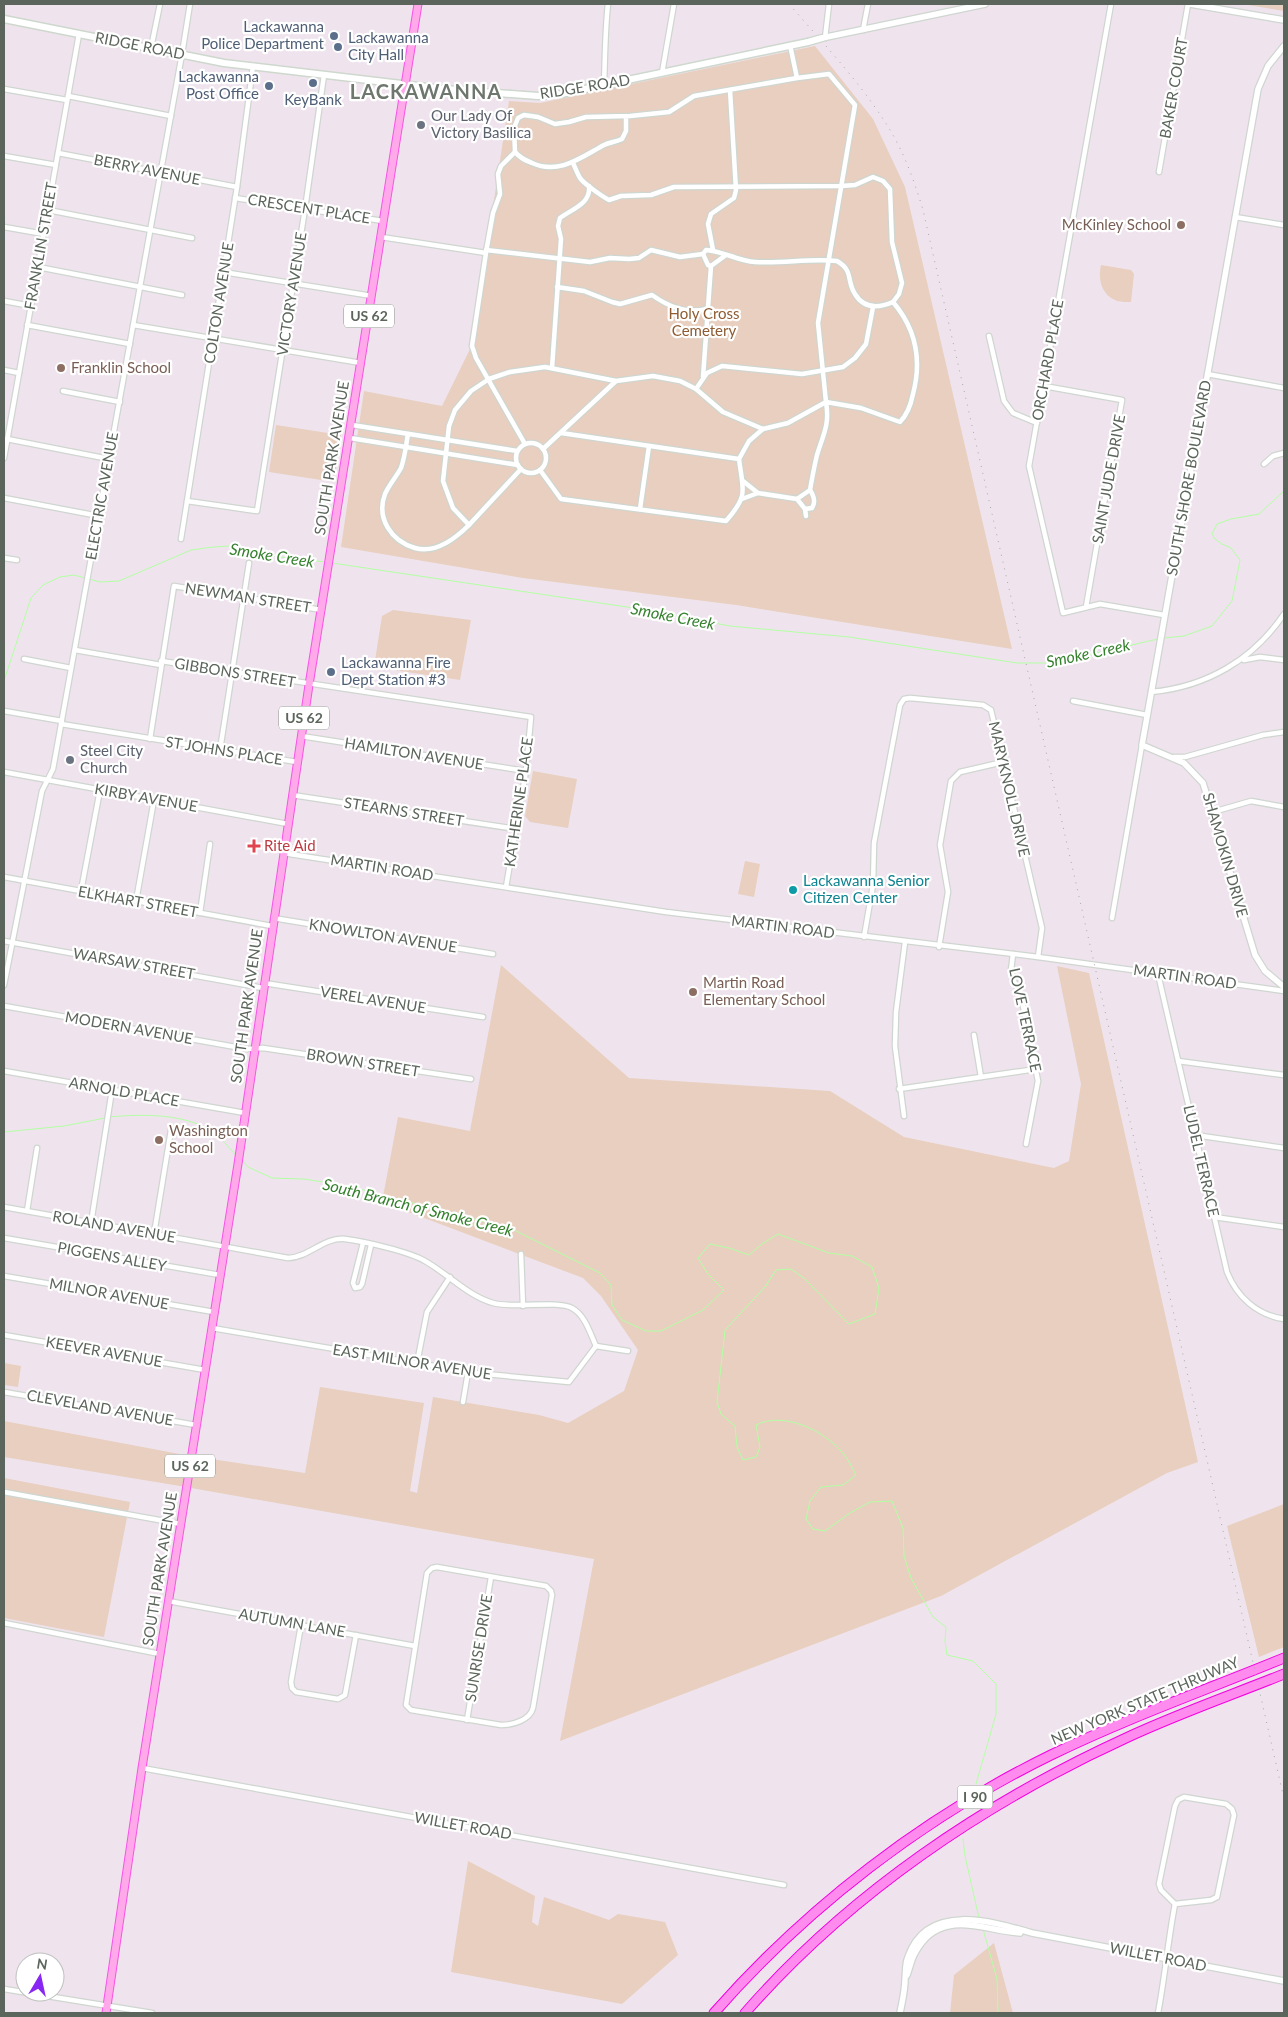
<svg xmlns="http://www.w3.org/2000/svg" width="1288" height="2017" font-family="Lato,sans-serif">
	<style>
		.green { fill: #e8cfbf }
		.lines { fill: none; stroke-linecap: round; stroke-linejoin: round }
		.stream { stroke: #b3ffa4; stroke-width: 1 }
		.minor-casing { stroke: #cfd6d0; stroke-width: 7 }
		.tertiary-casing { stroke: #cfd6d0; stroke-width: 8 }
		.secondary-casing { stroke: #ced8ce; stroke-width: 9 }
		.primary-casing { stroke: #f953e5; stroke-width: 9 }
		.motorway-casing { stroke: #f300de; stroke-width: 11 }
		.minor { stroke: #fff; stroke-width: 4.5 }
		.tertiary { stroke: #fff; stroke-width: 5.5 }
		.secondary { stroke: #fff; stroke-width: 6 }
		.primary { stroke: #ffa9ea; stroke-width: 7 }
		.motorway { stroke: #ff8bee; stroke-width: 9 }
		.rail { stroke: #a6a9a6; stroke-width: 1; stroke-dasharray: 1 6; stroke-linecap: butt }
		.secondary-bridge-casing { stroke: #ced8ce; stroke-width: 9; stroke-linecap: butt }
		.secondary-bridge { stroke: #fff; stroke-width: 6 }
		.service-dot { fill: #5c6f8a; stroke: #fff; stroke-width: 2 }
		.worship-dot { fill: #6b7280; stroke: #fff; stroke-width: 2 }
		.education-dot { fill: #8d6e63; stroke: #fff; stroke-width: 2 }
		.health-dot { fill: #e0444e; stroke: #fff; stroke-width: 2 }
		.culture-dot { fill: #0f9aa8; stroke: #fff; stroke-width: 2 }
		.labels { text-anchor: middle; stroke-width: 4.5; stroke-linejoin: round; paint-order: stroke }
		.shield { fill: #fff; stroke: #8d938d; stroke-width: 1 }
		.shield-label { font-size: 14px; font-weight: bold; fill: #5c655c }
		.service-label { font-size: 15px; fill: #4e5e75; stroke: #fff; text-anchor: end }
		.street-label { font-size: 15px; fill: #5c655c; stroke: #fff }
		.worship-label { font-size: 15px; fill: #5b616d; stroke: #fff; text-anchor: start }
		.education-label { font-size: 15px; fill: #785e54; stroke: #fff; text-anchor: start }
		.park-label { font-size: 15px; fill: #8e5b32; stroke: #fff }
		.health-label { font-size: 15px; fill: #be3a42; stroke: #fff; text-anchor: start }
		.culture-label { font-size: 15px; fill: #0d838f; stroke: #fff; text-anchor: start }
		.water-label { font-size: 16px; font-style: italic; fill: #34802d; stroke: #fff }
		.district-label { font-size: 20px; font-weight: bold; letter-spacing: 1px; fill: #6e776d; stroke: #fff }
	</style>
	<rect width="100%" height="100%" fill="#efe4ed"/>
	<g class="green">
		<polygon points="1242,4 1284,4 1284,11"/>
		<polygon points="815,46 873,119 905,187 1012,649 736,605 523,578 341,547 364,391 442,406 472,345 509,101 540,103"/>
		<path d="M1101,265l30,5 3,4 -3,28c-5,0 -12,0 -16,-2 -14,-6 -17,-22 -14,-35z"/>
		<polygon points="276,425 341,435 334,482 269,472"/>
		<polygon points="393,610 471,620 460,680 374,667 382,616"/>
		<polygon points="533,771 577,779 568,828 530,822 525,816"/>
		<polygon points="745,861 760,864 754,897 738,894"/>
		<polygon points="501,965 629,1078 830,1091 904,1137 1054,1168 1069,1161 1081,1084 1057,966 1089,973 1198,1462 1167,1473 941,1596 560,1741 594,1559 180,1486 4,1457 4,1421 185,1455 305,1473 320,1387 424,1403 410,1491 417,1493 433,1397 539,1415 568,1423 624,1391 638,1350 601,1296 583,1278 382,1202 398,1117 470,1131"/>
		<polygon points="4,1363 21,1366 18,1387 4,1385"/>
		<polygon points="4,1478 130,1502 104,1637 4,1618"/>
		<polygon points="1284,1504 1284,1647 1259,1657 1227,1526"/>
		<polygon points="468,1861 535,1896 532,1922 538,1926 544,1897 609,1920 618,1914 665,1922 678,1955 622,2004 451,1972"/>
		<polygon points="994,1943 1013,2013 950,2013 954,1975"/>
	</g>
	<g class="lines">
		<g class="stream">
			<polyline points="332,563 627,607 730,626 849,637 1017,663 1053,663 1158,639"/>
			<polyline points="1164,638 1184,636 1212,626 1232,601 1240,560 1231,548 1222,544 1215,539 1212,534 1217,524 1231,519 1259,514 1284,491"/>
			<polyline points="4,681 31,598 43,585 60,577 74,575 100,582 119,581 191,550 213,547 229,546 272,556 326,562"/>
			<path d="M109,1117c32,-3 76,-4 104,15 8,5 15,15 22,22"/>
			<polyline points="4,1132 64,1126 105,1118"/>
			<path d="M242,1160l6,7 24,11 32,1 44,7 164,43 88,44 11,12 1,20 10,15 24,11h15l42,-21 21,-20 -16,-16 -10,-16 12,-14 19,4 20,7 13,-11 16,-10 51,19 23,3 20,11 7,21 -4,26 -26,10 -44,-45 -14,-10 -15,1 -11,17 -40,43 -8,72 4,12 14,12 2,21 6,13 13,-3 4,-10 -4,-22c27,-14 67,5 86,27 6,6 10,16 14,23l-13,10 -22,2 -11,14 -4,18 7,10 12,2 25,-18 20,-11 22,-1 11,27 1,28 7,22 22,39 13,10 -1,14 2,14 26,6 23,23v30l-20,70"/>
			<polyline points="963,1839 965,1856 979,1918"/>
			<polyline points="983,1929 997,1979 998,2013"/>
		</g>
		<defs>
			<g id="minor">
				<polyline points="1111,4 1029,466 1063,613 1100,604 1164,615"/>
				<polyline points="863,30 868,4"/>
				<polyline points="825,38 829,4"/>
				<polyline points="151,48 160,4"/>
				<polyline points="662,73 674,4"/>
				<path d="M604,85c1,-27 1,-54 4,-81"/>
				<polyline points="4,89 67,100"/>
				<polyline points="68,96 171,116"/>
				<path d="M626,116v15l-4,8c-6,3 -12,3 -18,6 -24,13 -45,30 -72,18 -7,-3 -12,-5 -17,-11l-1,-24 4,-10 6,-3 14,2 17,7 14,-2 17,-5 44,-1 39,-4 25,-16 103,-18"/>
				<polyline points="58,153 237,187"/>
				<polyline points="4,156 56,165"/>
				<path d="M573,163c2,4 4,10 7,15 3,5 23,19 29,22l12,-4 30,-1 23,-8 167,-1 14,-1 18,-8 10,4 7,8 2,53 10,41 -3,11 -6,8c23,27 29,58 20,92 -2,10 -5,20 -13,28l-39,-14 -35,-6c4,23 -3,33 -9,53 -3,12 -5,24 -7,35l-13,9 -39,-6 -15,-12"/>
				<polyline points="1159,172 1188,4"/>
				<polyline points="235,198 383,221"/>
				<polyline points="48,210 192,238"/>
				<polyline points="1235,217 1284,225"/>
				<polyline points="4,227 44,234"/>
				<polyline points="381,237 486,253 472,346 476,358 525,444"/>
				<polyline points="486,250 590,262 610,258 629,259 639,258 651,250 680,257 703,254"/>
				<polyline points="713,250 708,224 711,214 734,198 736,190 730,90"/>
				<polyline points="486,252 493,213 500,194 498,174 501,166 515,152"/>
				<path d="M726,255l-15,11 -3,-1 -5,-11 3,-4c17,1 32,11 49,12 27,2 55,-4 82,-1 17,10 9,19 18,33 9,15 24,14 38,8"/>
				<polyline points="38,267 182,295"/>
				<polyline points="223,272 372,296"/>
				<path d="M557,287l27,4 28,11 8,2 32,-9c17,12 34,19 55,14"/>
				<polyline points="4,301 31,306"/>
				<polyline points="27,325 130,344"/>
				<polyline points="133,325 361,363"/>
				<polyline points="989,336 1004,401 1013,413 1037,423"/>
				<path d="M552,368l9,-129 -3,-13 2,-8c12,-9 31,-14 29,-32"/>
				<polyline points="4,370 19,373"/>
				<polyline points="1207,374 1284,388"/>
				<polyline points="703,377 711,266"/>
				<polyline points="1044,386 1122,400 1086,607"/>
				<polyline points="696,389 707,373 722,366 802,374 843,367 855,358 866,344 873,307"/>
				<polyline points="63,391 120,402"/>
				<polyline points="352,425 517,451"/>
				<path d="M408,434c-2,11 -3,23 -7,34 -5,9 -12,17 -16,26 -9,24 6,47 30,54 21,6 40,-9 54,-23"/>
				<polyline points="350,438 518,465"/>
				<polyline points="7,439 109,459"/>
				<circle cx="531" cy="458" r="15"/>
				<polyline points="543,449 616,381 653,376 680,381 696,389 723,412 763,429 788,423 826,402 818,323 855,105 829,74 797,78 790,45"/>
				<polyline points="4,458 79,34"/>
				<polyline points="739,459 749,441 763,429"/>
				<polyline points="1264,464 1273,456 1284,453"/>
				<polyline points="521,469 469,525 453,508 443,481 449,426 455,410 471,391 489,379 510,372 545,367 616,381"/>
				<path d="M540,470l21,29 165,22c23,-26 17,-30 13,-62l-178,-26"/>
				<polyline points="4,498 99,516"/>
				<polyline points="742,499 758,493"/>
				<polyline points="797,499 805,509 806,516"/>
				<polyline points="187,501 257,511 305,209 324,75"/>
				<polyline points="640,509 649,446"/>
				<path d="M805,509l7,-1c4,-6 2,-12 -2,-18"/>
				<polyline points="181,539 237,187 253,66"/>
				<polyline points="4,558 17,560"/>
				<polyline points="75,650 161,665"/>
				<polyline points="24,659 71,668"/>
				<polyline points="1244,660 1260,657 1284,660"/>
				<polyline points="161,661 531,717 526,771 506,887"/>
				<path d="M1151,692c55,-5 102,-32 133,-78"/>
				<polyline points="1073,701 1147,715"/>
				<polyline points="4,711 62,721"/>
				<polyline points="61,724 297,762"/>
				<polyline points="301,736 526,771"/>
				<polyline points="150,739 174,586 322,610"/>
				<polyline points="220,750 249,563"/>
				<polyline points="1174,757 1185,757 1263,735 1284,732"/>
				<polyline points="4,772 288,824"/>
				<polyline points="292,795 516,829"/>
				<polyline points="1213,812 1251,801 1284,807"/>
				<polyline points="283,853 666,912 1038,957 1284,991"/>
				<polyline points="4,877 272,926"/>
				<polyline points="81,891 100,790"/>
				<polyline points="136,901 154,800"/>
				<polyline points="200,913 210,844"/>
				<polyline points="273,918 493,954"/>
				<polyline points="1112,918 1142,745"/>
				<polyline points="864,937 873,885 874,843 900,705 904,699 910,698 983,705 991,710 1042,928 1038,957"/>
				<polyline points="4,941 263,988"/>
				<polyline points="939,947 948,892 940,845 951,781 960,772 1003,762"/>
				<polyline points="1013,954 1011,970 1013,979 1021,996 1038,1081 1026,1144"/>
				<path d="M1158,974l69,298c10,25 30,43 57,47"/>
				<polyline points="264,983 483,1017"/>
				<polyline points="4,985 42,791 53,769 182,54 190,4"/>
				<polyline points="4,1006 247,1049 263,1048 471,1079"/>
				<polyline points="974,1035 981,1077"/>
				<polyline points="1178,1061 1284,1075"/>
				<polyline points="4,1071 245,1113"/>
				<polyline points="899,1089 1036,1069"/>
				<polyline points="904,1116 895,1046 896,1012 905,942"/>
				<polyline points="1195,1135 1284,1148"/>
				<path d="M4,1207l284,51c22,-1 35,-21 57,-19 18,2 65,13 80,22 23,13 43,35 68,42 21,6 64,-3 79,5 13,7 18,25 24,38"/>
				<polyline points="27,1211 37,1148"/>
				<polyline points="1214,1217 1284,1227"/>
				<polyline points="91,1223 112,1090"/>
				<polyline points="154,1234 171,1130"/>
				<polyline points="4,1238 220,1275"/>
				<polyline points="363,1243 353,1283 355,1288 360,1287 362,1284 371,1245"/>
				<polyline points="521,1254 523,1306"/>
				<polyline points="4,1276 214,1312"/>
				<polyline points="212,1328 475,1373 569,1382 596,1346"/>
				<polyline points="4,1335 205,1370"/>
				<polyline points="596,1346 628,1351"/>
				<polyline points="417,1363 427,1312 450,1277"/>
				<polyline points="4,1392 196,1425"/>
				<polyline points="463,1402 468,1372"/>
				<polyline points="4,1492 181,1524"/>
				<path d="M437,1567l109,19 5,5 1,4 -19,113c-3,12 -20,17 -32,17l-90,-15 -5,-5 21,-132 5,-5z"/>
				<polyline points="168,1601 415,1646"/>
				<polyline points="4,1623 160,1654"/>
				<polyline points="301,1625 291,1682 292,1688 296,1692 338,1699 345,1695 356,1635"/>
				<polyline points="467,1720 491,1577"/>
				<polyline points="142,1768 784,1885"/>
				<polygon points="1184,1797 1226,1804 1232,1809 1234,1815 1217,1897 1211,1900 1175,1904 1161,1890 1159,1884 1175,1806 1178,1800"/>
				<polyline points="4,1989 152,2013"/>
				<path d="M1158,2013c7,-36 10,-73 17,-109"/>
			</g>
			<g id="tertiary">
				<polyline points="1190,4 1284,20"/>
				<polyline points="822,38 985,4"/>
				<polyline points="1284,46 1268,66 1258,89 1142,745 1184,763 1203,783 1255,955 1265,971 1284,987"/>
				<path d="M907,1975c3,-8 4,-15 8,-22 24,-46 67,-23 105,-20"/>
				<path d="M900,2013c2,-11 5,-22 5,-34 1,-8 0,-15 3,-22 19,-55 83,-36 124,-24l252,48"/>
			</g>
			<polyline id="secondary" points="4,19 224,63 444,89 538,96 561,94 808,42"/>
			<polyline id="primary" points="106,2013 142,1768 238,1164 309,685 418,4"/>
			<g id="motorway">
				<path d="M714,2013c93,-106 210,-196 337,-258 76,-37 155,-65 233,-97"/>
				<path d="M745,2013c104,-119 239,-210 381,-275 51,-24 106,-43 158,-64"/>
			</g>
		</defs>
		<use href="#minor" class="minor-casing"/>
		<use href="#tertiary" class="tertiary-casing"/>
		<use href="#secondary" class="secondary-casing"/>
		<use href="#primary" class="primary-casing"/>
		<use href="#motorway" class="motorway-casing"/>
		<use href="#minor" class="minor"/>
		<use href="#tertiary" class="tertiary"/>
		<use href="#secondary" class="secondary"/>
		<use href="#primary" class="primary"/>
		<use href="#motorway" class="motorway"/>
		<path class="rail" d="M789,4c33,38 69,76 96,118 18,27 29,58 38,88l361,1589"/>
		<defs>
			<polyline id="secondary-bridge" points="808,42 822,38"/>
		</defs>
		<use href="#secondary-bridge" class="secondary-bridge-casing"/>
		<use href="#secondary-bridge" class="secondary-bridge"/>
	</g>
	<g class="service-dot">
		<circle cx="334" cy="36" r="5"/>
		<circle cx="338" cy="47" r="5"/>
		<circle cx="313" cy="83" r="5"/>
		<circle cx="269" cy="86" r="5"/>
		<circle cx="331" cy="672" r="5"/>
	</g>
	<g class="worship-dot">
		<circle cx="421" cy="125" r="5"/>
		<circle cx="70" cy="760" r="5"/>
	</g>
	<g class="education-dot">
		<circle cx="1181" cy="225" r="5"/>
		<circle cx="61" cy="368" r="5"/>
		<circle cx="693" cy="992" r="5"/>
		<circle cx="159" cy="1140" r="5"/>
	</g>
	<path class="health-dot" d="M251.5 838.5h5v5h5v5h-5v5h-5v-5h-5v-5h5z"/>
	<circle class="culture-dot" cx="793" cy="890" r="5"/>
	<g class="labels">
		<g class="shield">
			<rect x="344" y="304.5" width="50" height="23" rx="4"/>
			<rect x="279" y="706.5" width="50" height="23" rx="4"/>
			<rect x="165" y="1454.5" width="50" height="23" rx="4"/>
			<rect x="957.5" y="1785.5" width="35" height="23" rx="4"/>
		</g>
		<g class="shield-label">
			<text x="369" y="321">US 62</text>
			<text x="304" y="723">US 62</text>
			<text x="190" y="1471">US 62</text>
			<text x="975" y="1802">I 90</text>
		</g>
		<g class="service-label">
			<text x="324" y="32">Lackawanna<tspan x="324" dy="17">Police Department</tspan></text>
			<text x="348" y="43" text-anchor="start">Lackawanna<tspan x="348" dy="17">City Hall</tspan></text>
			<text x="259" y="82">Lackawanna<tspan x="259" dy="17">Post Office</tspan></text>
			<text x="313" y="105" text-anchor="middle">KeyBank</text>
			<text x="341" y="668" text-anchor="start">Lackawanna Fire<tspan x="341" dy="17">Dept Station #3</tspan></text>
		</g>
		<g class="street-label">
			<text transform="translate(140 46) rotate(11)" y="5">RIDGE ROAD</text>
			<text transform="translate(585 87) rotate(-9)" y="5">RIDGE ROAD</text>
			<text transform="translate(1174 88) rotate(-80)" y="5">BAKER COURT</text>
			<text transform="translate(147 170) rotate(11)" y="5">BERRY AVENUE</text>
			<text transform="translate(309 209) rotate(9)" y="5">CRESCENT PLACE</text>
			<text transform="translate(41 246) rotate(-80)" y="5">FRANKLIN STREET</text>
			<text transform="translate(292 294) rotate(-81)" y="5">VICTORY AVENUE</text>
			<text transform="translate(219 303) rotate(-81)" y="5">COLTON AVENUE</text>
			<text transform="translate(1048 360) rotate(-80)" y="5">ORCHARD PLACE</text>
			<text transform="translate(332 458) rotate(-81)" y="5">SOUTH PARK AVENUE</text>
			<text transform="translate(1189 478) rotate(-80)" y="5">SOUTH SHORE BOULEVARD</text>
			<text transform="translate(1109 479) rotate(-80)" y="5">SAINT JUDE DRIVE</text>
			<text transform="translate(102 496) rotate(-80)" y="5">ELECTRIC AVENUE</text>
			<text transform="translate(248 598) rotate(9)" y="5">NEWMAN STREET</text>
			<text transform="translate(235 673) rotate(9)" y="5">GIBBONS STREET</text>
			<text transform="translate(224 751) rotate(9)" y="5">ST JOHNS PLACE</text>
			<text transform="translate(414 754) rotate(9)" y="5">HAMILTON AVENUE</text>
			<text transform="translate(1009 789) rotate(77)" y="5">MARYKNOLL DRIVE</text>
			<text transform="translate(146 798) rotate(10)" y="5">KIRBY AVENUE</text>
			<text transform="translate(519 802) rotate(-82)" y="5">KATHERINE PLACE</text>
			<text transform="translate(404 812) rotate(9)" y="5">STEARNS STREET</text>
			<text transform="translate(1225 855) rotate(74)" y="5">SHAMOKIN DRIVE</text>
			<text transform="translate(382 868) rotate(9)" y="5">MARTIN ROAD</text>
			<text transform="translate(138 902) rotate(10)" y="5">ELKHART STREET</text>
			<text transform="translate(783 927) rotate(7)" y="5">MARTIN ROAD</text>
			<text transform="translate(383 936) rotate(9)" y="5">KNOWLTON AVENUE</text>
			<text transform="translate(134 964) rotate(10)" y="5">WARSAW STREET</text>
			<text transform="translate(1185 977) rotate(8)" y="5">MARTIN ROAD</text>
			<text transform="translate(373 1000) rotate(9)" y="5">VEREL AVENUE</text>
			<text transform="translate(247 1006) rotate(-82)" y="5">SOUTH PARK AVENUE</text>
			<text transform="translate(1025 1020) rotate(78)" y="5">LOVE TERRACE</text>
			<text transform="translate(129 1028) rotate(10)" y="5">MODERN AVENUE</text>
			<text transform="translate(363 1063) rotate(9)" y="5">BROWN STREET</text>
			<text transform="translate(124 1092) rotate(10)" y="5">ARNOLD PLACE</text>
			<text transform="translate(1201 1161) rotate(77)" y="5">LUDEL TERRACE</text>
			<text transform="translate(114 1227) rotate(10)" y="5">ROLAND AVENUE</text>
			<text transform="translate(112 1257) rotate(10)" y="5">PIGGENS ALLEY</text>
			<text transform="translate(109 1294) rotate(10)" y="5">MILNOR AVENUE</text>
			<text transform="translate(104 1352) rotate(10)" y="5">KEEVER AVENUE</text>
			<text transform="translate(412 1362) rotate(9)" y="5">EAST MILNOR AVENUE</text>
			<text transform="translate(100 1408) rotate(10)" y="5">CLEVELAND AVENUE</text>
			<text transform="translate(160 1569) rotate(-81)" y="5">SOUTH PARK AVENUE</text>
			<text transform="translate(292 1623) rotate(10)" y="5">AUTUMN LANE</text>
			<text transform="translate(479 1648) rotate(-81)" y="5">SUNRISE DRIVE</text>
			<text transform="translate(1145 1701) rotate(-23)" y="5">NEW YORK STATE THRUWAY</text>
			<text transform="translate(463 1826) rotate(10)" y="5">WILLET ROAD</text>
			<text transform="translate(1158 1957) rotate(11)" y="5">WILLET ROAD</text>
		</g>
		<g class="worship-label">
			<text x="431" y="121">Our Lady Of<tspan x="431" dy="17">Victory Basilica</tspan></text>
			<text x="80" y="756">Steel City<tspan x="80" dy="17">Church</tspan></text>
		</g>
		<g class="education-label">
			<text x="1171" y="230" text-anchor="end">McKinley School</text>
			<text x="71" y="373">Franklin School</text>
			<text x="703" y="988">Martin Road<tspan x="703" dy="17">Elementary School</tspan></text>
			<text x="169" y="1136">Washington<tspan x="169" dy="17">School</tspan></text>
		</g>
		<g class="park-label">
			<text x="704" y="319">Holy Cross<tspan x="704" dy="17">Cemetery</tspan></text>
		</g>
		<g class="health-label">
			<text x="264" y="851">Rite Aid</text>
		</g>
		<g class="culture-label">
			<text x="803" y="886">Lackawanna Senior<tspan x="803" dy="17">Citizen Center</tspan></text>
		</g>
		<g class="water-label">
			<text transform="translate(272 555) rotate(9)" y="6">Smoke Creek</text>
			<text transform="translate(673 616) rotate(11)" y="6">Smoke Creek</text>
			<text transform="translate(1088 653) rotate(-12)" y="6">Smoke Creek</text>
			<text transform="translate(418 1207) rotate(14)" y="6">South Branch of Smoke Creek</text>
		</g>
		<g class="district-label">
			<text x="426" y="99">LACKAWANNA</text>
		</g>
	</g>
	<rect width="1288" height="2017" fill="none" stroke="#5c655c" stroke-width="10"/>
	<g transform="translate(40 1977) rotate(9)"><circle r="24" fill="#ffffff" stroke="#bec1be"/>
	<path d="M0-4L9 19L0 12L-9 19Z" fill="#8826f3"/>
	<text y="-8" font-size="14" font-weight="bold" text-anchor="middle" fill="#5c655c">N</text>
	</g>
</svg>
